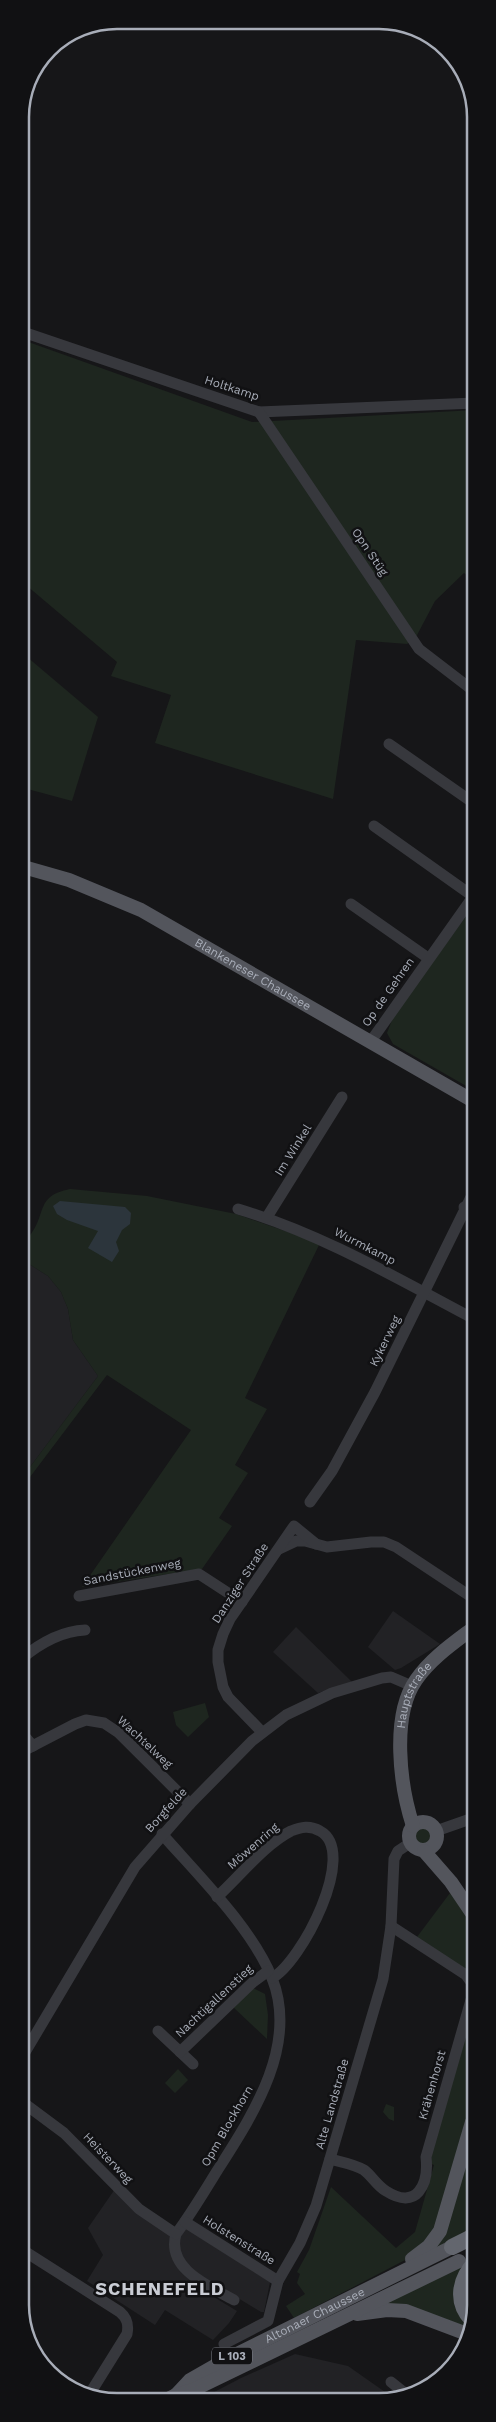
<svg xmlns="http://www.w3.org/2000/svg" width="496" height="2422" font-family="'Work Sans',sans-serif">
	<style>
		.built { fill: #222225 }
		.green { fill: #1e261f }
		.water { fill: #2c353c }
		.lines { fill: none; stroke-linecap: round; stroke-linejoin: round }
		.minor { stroke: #37383d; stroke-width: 11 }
		.major { stroke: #53555c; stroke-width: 14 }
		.highway { stroke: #63666e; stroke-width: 16 }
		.labels { text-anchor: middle; stroke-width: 5; stroke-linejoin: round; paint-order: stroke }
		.shield { fill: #111113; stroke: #7b7e86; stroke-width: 1 }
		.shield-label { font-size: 11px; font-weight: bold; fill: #a8adb8 }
		.street-label { font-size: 12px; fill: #a8adb8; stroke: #111113 }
		.district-label { font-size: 18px; font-weight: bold; letter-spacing: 1px; fill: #c9ccd4; stroke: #111113 }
		.rim { fill: none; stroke: #a8adb8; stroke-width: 2.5 }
	</style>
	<rect width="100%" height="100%" fill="#161618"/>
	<g class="built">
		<polygon points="21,1259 48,1276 61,1292 68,1309 73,1340 98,1376 21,1479"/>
		<polygon points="393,1611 440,1644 401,1668 395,1670 368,1647"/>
		<polygon points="296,1627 352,1682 318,1693 273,1652"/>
		<polygon points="115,2189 170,2235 170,2249 194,2285 237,2311 229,2323 213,2340 165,2310 155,2325 87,2281 103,2255 88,2228"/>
		<polygon points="186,2227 270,2282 264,2312 261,2312 195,2272 181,2259 177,2243"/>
		<polygon points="295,2354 348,2366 395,2399 392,2401 199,2400 241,2378"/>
	</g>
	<g class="green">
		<polygon points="20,339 252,422 475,410 475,581 464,573 435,601 416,637 407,644 356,640 333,799 155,743 171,695 111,676 117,662 20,580"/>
		<polygon points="20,651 98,717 72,801 20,787"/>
		<polygon points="475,904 475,1091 393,1044 387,1033 394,1015"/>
		<path d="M70,1189l77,7 89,18 84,29 -75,155 22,11 -32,56 13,8 -29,45 13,8 -30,43 -120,18 109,-157 -84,-55 -86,114v-10l77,-103 -25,-36 -5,-31 -7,-17 -13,-16 -27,-17 -1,-23 8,2c20,-24 6,-42 42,-49z"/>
		<polygon points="205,1703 209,1717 188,1737 176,1725 173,1712"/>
		<circle cx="422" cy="1836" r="9"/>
		<polygon points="450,1893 476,1929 476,1977 417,1937"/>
		<polygon points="253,1988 265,1994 268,2015 267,2039 233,2007"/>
		<polygon points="476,1994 476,2093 441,2220 432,2237 407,2259 294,2318 286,2306 305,2294 297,2283 300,2274 297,2272 309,2250 331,2187 396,2248 415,2232 434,2165 429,2163"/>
		<polygon points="178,2069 188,2080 175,2093 165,2083"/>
		<polygon points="386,2104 394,2107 394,2121 389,2119 383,2112"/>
		<path d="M466,2161l7,2 3,3v66l-49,22c25,-29 30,-57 39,-93z"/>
		<polygon points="471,2262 463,2271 468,2328 386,2305 386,2302"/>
		<polygon points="476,2270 476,2312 474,2316 470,2311 467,2283"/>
	</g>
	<polygon class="water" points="60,1201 125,1207 131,1213 130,1224 122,1230 116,1242 119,1251 112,1262 88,1248 98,1231 67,1220 57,1214 53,1206"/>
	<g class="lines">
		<g class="minor">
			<polyline points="20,331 259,412 475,403"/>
			<polyline points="259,412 419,649 475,692"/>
			<polyline points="389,744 475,804"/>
			<polyline points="374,826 474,897"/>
			<polyline points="351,904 428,958"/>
			<polyline points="371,1041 475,894"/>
			<polyline points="464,1207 476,1214"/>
			<path d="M238,1209c84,25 160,70 238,111"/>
			<polyline points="267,1217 342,1097"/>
			<polyline points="310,1502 332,1471 375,1392 476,1187"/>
			<polyline points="279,1549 296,1541 305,1541 327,1547 371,1542 384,1542 396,1547 476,1600"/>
			<polyline points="79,1596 199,1574 242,1602"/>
			<path d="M21,1659c18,-15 41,-28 64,-29"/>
			<polyline points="21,1732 33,1746"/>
			<polyline points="262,1732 228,1697 223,1687 218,1662 218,1650 223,1634 230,1619 294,1526 316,1544"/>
			<polyline points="21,1752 75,1724 86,1720 104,1723 119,1733 190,1804"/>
			<polyline points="436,1831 476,1817"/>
			<path d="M162,1834c36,41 90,94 110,144 27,68 -20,138 -55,193 -13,21 -26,43 -41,63 -10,35 33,52 58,66"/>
			<path d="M217,1897c22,-20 48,-53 74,-66 10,-4 19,-6 29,0 39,21 -19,132 -48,147"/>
			<polyline points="158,2031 193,2064"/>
			<polyline points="180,2052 253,1982 268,1971"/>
			<polyline points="21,2059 135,1867 190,1804 252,1741 286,1715 332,1693 382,1678 391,1677 412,1686"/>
			<polyline points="21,2101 64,2133 139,2209 176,2234"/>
			<path d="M330,2159c11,3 24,5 34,11 8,6 13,16 22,21 31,20 43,-7 40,-34l47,-164 1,-7 -8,-11 -75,-49"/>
			<polyline points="185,2222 278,2281"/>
			<path d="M21,2249l99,63c7,6 9,12 7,22l-38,61"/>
			<polyline points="224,2344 268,2321 278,2281 300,2243 316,2206 383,1979 391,1926 394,1859 398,1851 410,1843"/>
			<polyline points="391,2382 406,2394"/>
		</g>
		<g class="major">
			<path id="s1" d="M20,866l49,14 72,30 334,192"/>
			<circle cx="423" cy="1836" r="14"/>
			<path id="s2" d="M413,1826c-13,-40 -22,-110 3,-146 15,-22 39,-38 60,-54"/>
			<polyline points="424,1851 451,1882 476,1919"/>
			<polyline points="412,2259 429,2246 440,2231 472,2122"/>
			<polyline points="357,2314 387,2310 406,2311 467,2334"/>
			<path id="s3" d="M176,2395l14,-15 35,-20 227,-113"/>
			<polyline points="166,2400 176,2395 193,2390 459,2261"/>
		</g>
		<g class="highway">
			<polyline points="476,2117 474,2140 476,2151"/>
			<polyline points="452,2247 476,2235"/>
			<path d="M472,2320c-17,-18 -13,-41 4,-58"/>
		</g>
	</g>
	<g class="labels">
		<rect class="shield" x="212" y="2347.5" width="40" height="17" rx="4"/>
		<g class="shield-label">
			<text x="232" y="2360">L 103</text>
		</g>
		<g class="street-label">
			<text transform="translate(232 388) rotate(18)" y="4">Holtkamp</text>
			<text transform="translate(370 552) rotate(56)" y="4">Opn Stüg</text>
			<text dy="4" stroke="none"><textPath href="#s1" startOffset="258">Blankeneser Chaussee</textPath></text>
			<text transform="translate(388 992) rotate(-55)" y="4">Op de Gehren</text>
			<text transform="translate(293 1150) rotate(-58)" y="4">Im Winkel</text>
			<text transform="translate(365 1246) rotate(27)" y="4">Wurmkamp</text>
			<text transform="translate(385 1341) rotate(-64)" y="4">Kykerweg</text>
			<text transform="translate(132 1572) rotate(-11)" y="4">Sandstückenweg</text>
			<text transform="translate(240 1583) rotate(-57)" y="4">Danziger Straße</text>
			<text dy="4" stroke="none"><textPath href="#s2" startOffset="135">Hauptstraße</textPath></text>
			<text transform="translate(145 1742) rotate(43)" y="4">Wachtelweg</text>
			<text transform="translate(166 1810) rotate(-48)" y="4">Borgfelde</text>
			<text transform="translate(253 1846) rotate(-41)" y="4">Möwenring</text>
			<text transform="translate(214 2001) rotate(-43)" y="4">Nachtigallenstieg</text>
			<text transform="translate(432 2085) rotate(-74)" y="4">Krähenhorst</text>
			<text transform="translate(332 2104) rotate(-74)" y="4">Alte Landstraße</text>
			<text transform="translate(227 2126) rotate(-60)" y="4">Opm Blockhorn</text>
			<text transform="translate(108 2158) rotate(46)" y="4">Heisterweg</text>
			<text transform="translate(239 2240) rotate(32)" y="4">Holstenstraße</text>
			<text dy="4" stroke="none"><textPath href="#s3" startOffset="161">Altonaer Chaussee</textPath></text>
		</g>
		<g class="district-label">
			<text x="160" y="2295">SCHENEFELD</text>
		</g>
	</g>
	<path d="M0 0H496V2422H0ZM117 29H379A88 88 0 0 1 467 117V2305A88 88 0 0 1 379 2393H117A88 88 0 0 1 29 2305V117A88 88 0 0 1 117 29Z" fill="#111113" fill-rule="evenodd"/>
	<path class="rim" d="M117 29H379A88 88 0 0 1 467 117V2305A88 88 0 0 1 379 2393H117A88 88 0 0 1 29 2305V117A88 88 0 0 1 117 29Z"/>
</svg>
